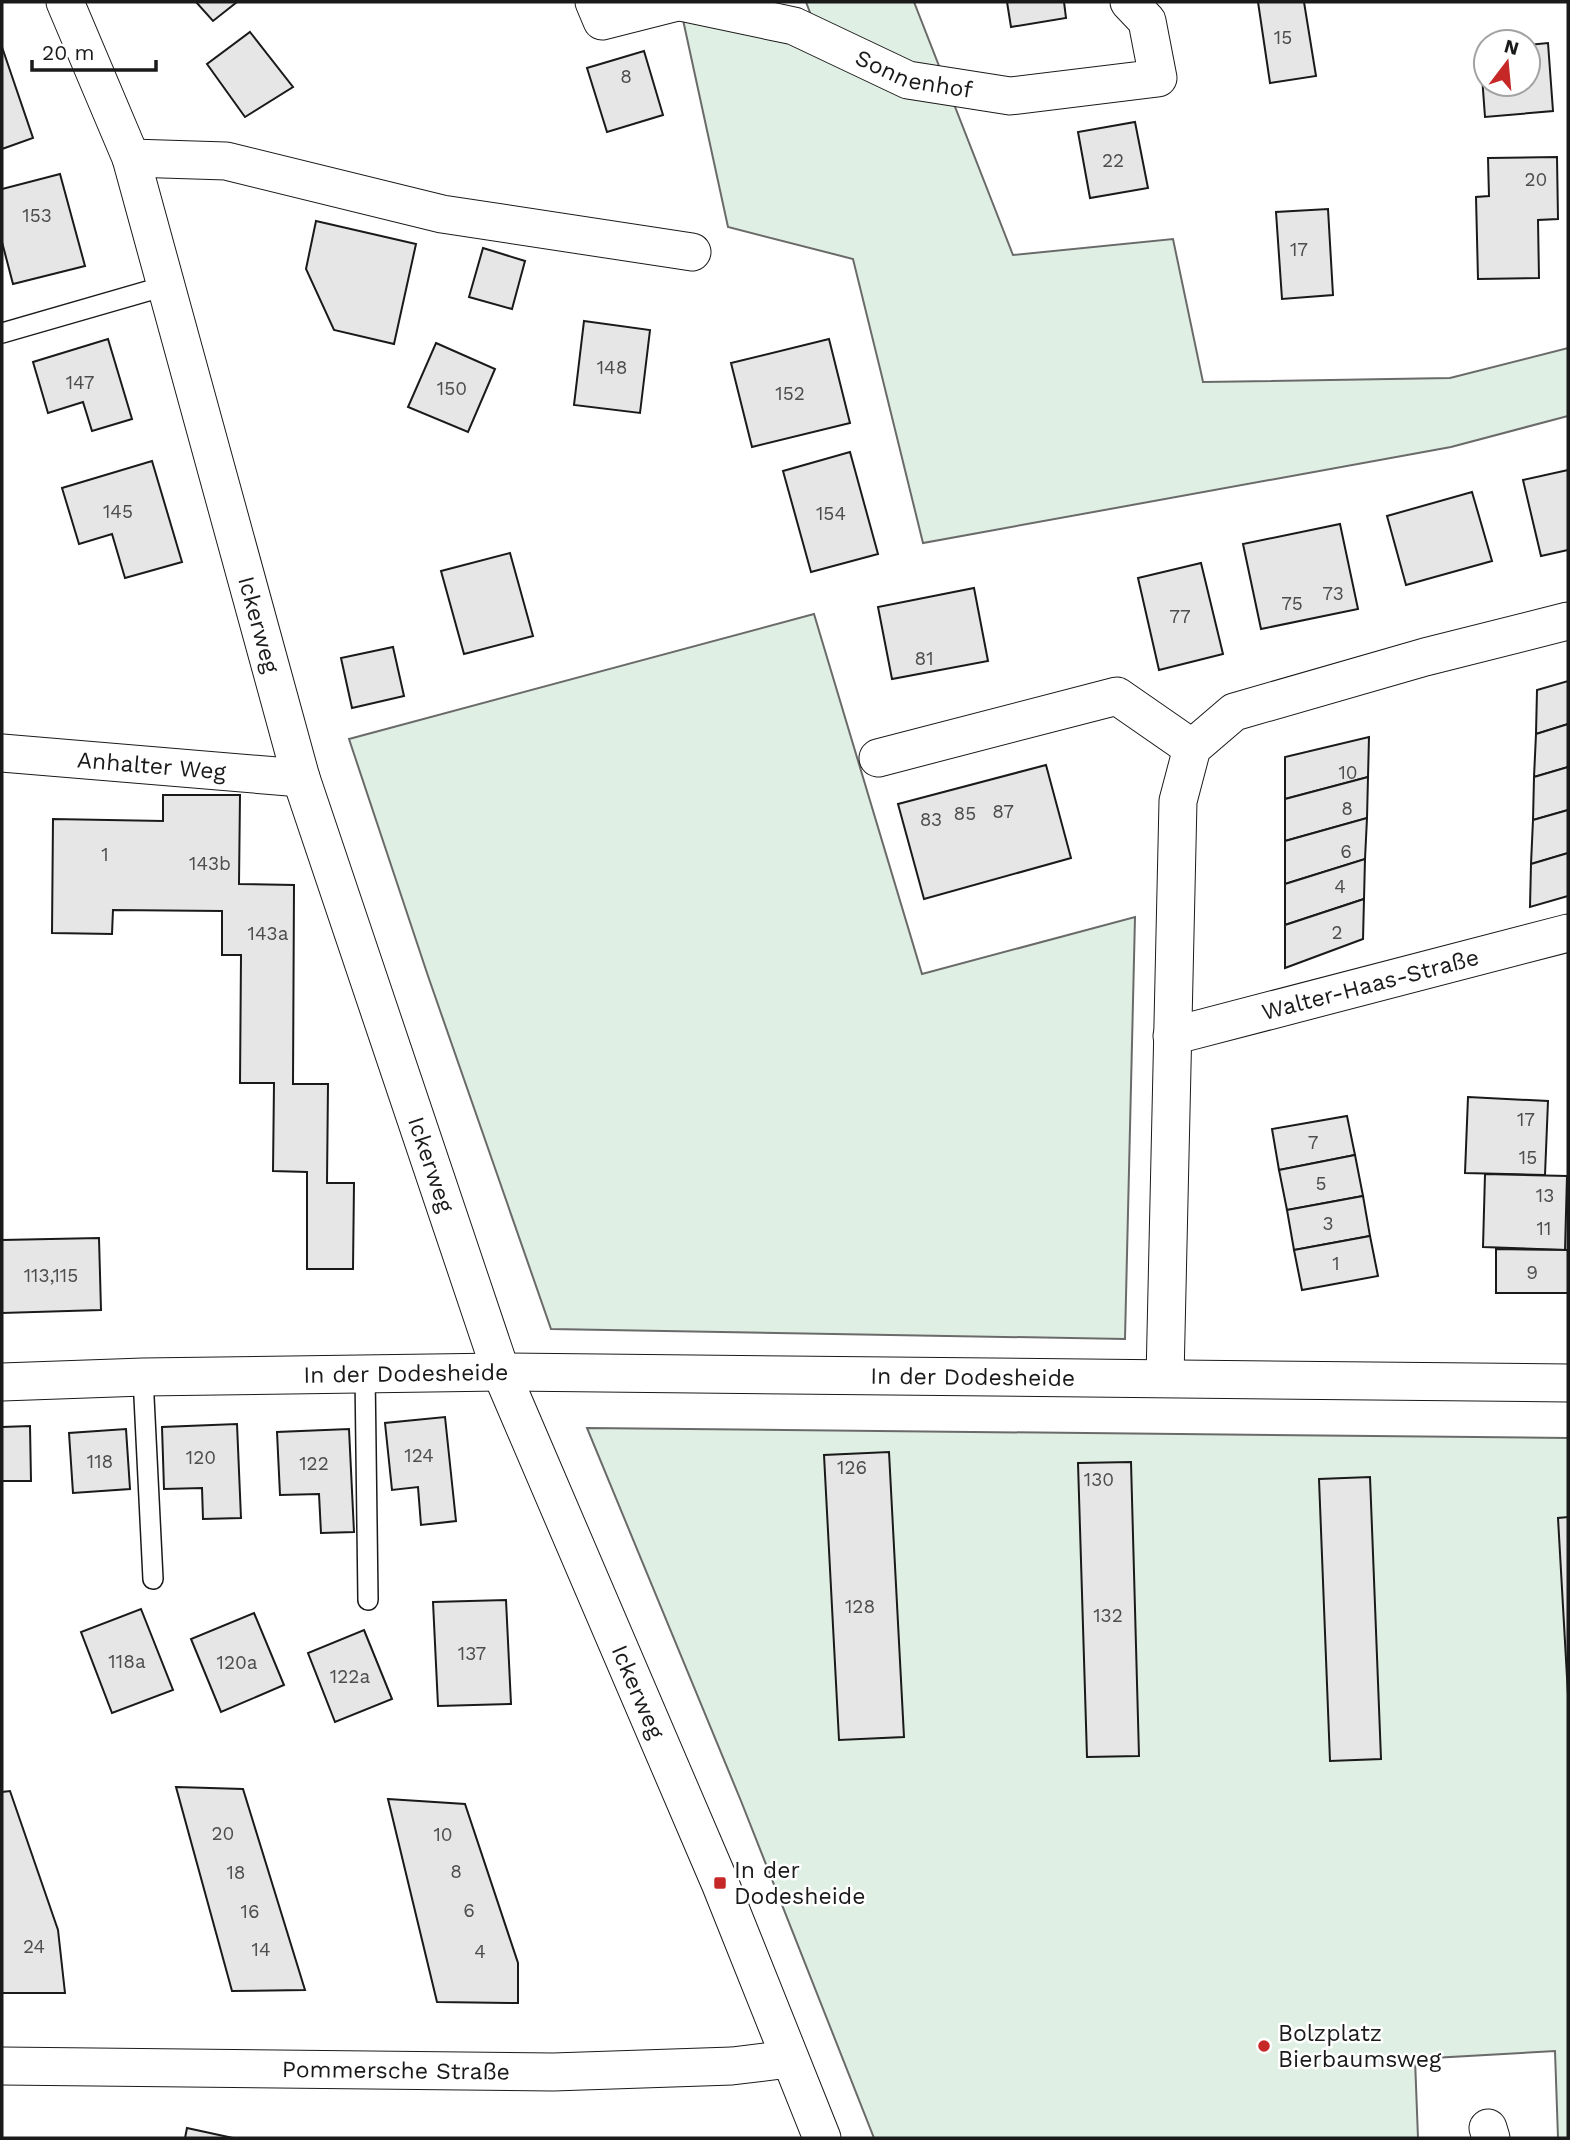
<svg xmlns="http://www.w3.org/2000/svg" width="1570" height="2140" font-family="'Work Sans',sans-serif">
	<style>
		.green { fill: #e0efe3; stroke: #6a6a6a; stroke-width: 2 }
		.building { fill: #e6e6e6; stroke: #1a1a1a; stroke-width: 2 }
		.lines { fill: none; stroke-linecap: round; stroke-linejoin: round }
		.service-casing { stroke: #1a1a1a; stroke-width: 22 }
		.minor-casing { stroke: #1a1a1a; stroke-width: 39 }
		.service { stroke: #fff; stroke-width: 19 }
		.minor { stroke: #fff; stroke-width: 37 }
		.poi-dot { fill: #c62828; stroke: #fff; stroke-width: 2.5 }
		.labels { text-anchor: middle; stroke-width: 5; stroke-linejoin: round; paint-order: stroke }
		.number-label { font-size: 19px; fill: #4d4d4d }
		.street-label { font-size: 23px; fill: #1a1a1a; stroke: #fff }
		.poi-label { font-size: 23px; fill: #1a1a1a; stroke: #fff; text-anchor: start }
	</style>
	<rect width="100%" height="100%" fill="#fff"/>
	<g class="green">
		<polygon points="806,2 914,2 1013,255 1173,239 1203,382 1450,378 1568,348 1568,416 1451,447 923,543 853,259 728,227 680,6 817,31"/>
		<polygon points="814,614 922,974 1135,917 1125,1339 551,1329 428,976 349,739"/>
		<polygon points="587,1428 1568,1438 1568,2138 1558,2138 1555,2051 1415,2059 1418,2138 874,2138 741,1801"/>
	</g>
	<g class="building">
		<polygon points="196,2 237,2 213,21"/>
		<polygon points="1007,2 1064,2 1066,18 1011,27"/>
		<polygon points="1258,2 1304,2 1316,76 1270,83"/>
		<polygon points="250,32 293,87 245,117 207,64"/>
		<polygon points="1548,43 1553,111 1485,117 1480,49 1486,48 1486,84 1528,84 1528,45"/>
		<polygon points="2,47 33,138 2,149"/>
		<polygon points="644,51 663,115 607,132 587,68"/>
		<polygon points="1135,122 1148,188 1090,198 1078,132"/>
		<polygon points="1557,157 1558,219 1538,220 1539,278 1478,279 1476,197 1489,196 1488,158"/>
		<polygon points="60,174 85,266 13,284 2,242 2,189"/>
		<polygon points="1328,209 1333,295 1282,299 1276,212"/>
		<polygon points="316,221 416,244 394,344 334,330 306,269"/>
		<polygon points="483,248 525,261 512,309 469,297"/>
		<polygon points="584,321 650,330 640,413 574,405"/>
		<polygon points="108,339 132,419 92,431 83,402 48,413 33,362"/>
		<polygon points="829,339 850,423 752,447 731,363"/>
		<polygon points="436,343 495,369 468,432 408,407"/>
		<polygon points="850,452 878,554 811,572 783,471"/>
		<polygon points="152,461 182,562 125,578 112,534 79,544 62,488"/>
		<polygon points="1568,470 1568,550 1541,556 1523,480"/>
		<polygon points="1472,492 1492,561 1406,585 1387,516"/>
		<polygon points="1340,524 1358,609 1261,629 1243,544"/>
		<polygon points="510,553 533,636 464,654 441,571"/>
		<polygon points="1201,563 1223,654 1159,670 1138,578"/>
		<polygon points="974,588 988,661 892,679 878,607"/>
		<polygon points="393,647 404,696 352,708 341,658"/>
		<polygon points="1568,681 1568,724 1536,734 1537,690"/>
		<polygon points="1568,724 1568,767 1534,777 1536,734"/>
		<polygon points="1369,737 1368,777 1285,799 1285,757"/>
		<polygon points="1046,765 1071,858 924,899 898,804"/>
		<polygon points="1568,767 1568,810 1533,820 1534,777"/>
		<polygon points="1368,777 1367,818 1285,841 1285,799"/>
		<polygon points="163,795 240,795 239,884 294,885 293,1084 328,1084 327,1183 354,1183 353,1269 307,1269 307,1172 273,1171 274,1083 240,1083 241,955 222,955 222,911 113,910 112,934 52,933 53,819 163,821"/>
		<polygon points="1568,810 1568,853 1531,864 1533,820"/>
		<polygon points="1367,818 1365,859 1285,884 1285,841"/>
		<polygon points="1568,853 1568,896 1530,907 1531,864"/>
		<polygon points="1365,859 1364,899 1285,925 1285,884"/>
		<polygon points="1364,899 1363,939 1285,968 1285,925"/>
		<polygon points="1468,1097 1548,1101 1545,1175 1465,1173"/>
		<polygon points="1347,1116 1355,1155 1279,1170 1272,1129"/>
		<polygon points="1355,1155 1363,1196 1287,1210 1279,1170"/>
		<polygon points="1485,1174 1567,1176 1565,1250 1483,1247"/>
		<polygon points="1363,1196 1370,1236 1294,1250 1287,1210"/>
		<polygon points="1370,1236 1378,1276 1302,1290 1294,1250"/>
		<polygon points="99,1238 101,1310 2,1313 2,1240"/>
		<polygon points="1496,1249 1568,1250 1568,1293 1496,1293"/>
		<polygon points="445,1417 456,1521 421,1525 418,1487 392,1490 385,1423"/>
		<polygon points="237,1424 241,1518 203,1519 202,1488 164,1489 162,1427"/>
		<polygon points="30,1426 31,1481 2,1481 2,1427"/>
		<polygon points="126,1429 130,1489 73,1493 69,1433"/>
		<polygon points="349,1429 354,1532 321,1533 319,1494 280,1495 277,1432"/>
		<polygon points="889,1452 904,1737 839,1740 824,1455"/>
		<polygon points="1131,1462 1139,1756 1087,1757 1078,1463"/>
		<polygon points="1370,1477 1381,1759 1330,1761 1319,1479"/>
		<polygon points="1568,1517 1568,1695 1558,1518"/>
		<polygon points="506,1600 511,1704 438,1706 433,1602"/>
		<polygon points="141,1609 173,1690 112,1713 81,1632"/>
		<polygon points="254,1613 284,1685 221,1712 191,1639"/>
		<polygon points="364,1630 392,1699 335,1722 308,1653"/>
		<polygon points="176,1787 243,1789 305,1990 232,1991"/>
		<polygon points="10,1791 58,1930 65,1993 2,1993 2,1792"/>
		<polygon points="388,1799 465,1804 518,1963 518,2003 437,2002"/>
		<polygon points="187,2128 233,2138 185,2138"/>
	</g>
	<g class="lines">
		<defs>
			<g id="service">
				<polyline points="2,333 165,286"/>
				<polyline points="365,1373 368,1600"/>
				<polyline points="143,1377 153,1579"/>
			</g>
			<g id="minor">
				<path id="s1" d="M65,2l66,156 170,620 200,594 219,511 102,255"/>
				<polyline points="594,2 602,21 677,2"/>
				<path id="s2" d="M680,2l114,24 114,54 102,16 148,-18 -11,-57 -18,-19"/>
				<polyline points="131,158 226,161 442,214 692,252"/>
				<path id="s3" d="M2,753l299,25"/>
				<polyline points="878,758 1117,696 1192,748"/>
				<path id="s4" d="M1172,1036l396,-103"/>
				<polyline points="1165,1378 1178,801 1192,748 1234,712 1425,657 1568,621"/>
				<path id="s5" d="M2,1382l141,-5 358,-5 1067,11"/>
				<path id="s6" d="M2,2066l551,6 179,-6 57,-7"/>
				<polyline points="1488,2128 1491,2138"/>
			</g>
		</defs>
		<use href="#service" class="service-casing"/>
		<use href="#minor" class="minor-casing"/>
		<use href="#service" class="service"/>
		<use href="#minor" class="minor"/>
	</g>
	<g class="poi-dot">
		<rect x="713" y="1876" width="14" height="14" rx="3.5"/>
		<circle cx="1264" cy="2046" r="7"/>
	</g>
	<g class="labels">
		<g class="number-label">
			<text x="1283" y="44">15</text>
			<text x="626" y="83">8</text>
			<text x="1113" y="167">22</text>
			<text x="1536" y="186">20</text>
			<text x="37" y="222">153</text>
			<text x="1299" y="256">17</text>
			<text x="612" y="374">148</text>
			<text x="80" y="389">147</text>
			<text x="452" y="395">150</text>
			<text x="790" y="400">152</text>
			<text x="118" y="518">145</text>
			<text x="831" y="520">154</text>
			<text x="1333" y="600">73</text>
			<text x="1292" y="610">75</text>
			<text x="1180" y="623">77</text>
			<text x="924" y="665">81</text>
			<text x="1348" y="779">10</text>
			<text x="1347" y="815">8</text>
			<text x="1003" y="818">87</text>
			<text x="965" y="820">85</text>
			<text x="931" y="826">83</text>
			<text x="1346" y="858">6</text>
			<text x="105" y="861">1</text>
			<text x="210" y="870">143b</text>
			<text x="1340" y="893">4</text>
			<text x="1337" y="939">2</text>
			<text x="268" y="940">143a</text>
			<text x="1526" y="1126">17</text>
			<text x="1313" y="1149">7</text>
			<text x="1528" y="1164">15</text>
			<text x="1321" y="1190">5</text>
			<text x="1545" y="1202">13</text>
			<text x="1328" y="1230">3</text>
			<text x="1544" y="1235">11</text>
			<text x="1336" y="1270">1</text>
			<text x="1532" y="1279">9</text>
			<text x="51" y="1282">113,115</text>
			<text x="419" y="1462">124</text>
			<text x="201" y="1464">120</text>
			<text x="100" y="1468">118</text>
			<text x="314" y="1470">122</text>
			<text x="852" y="1474">126</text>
			<text x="1099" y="1486">130</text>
			<text x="860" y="1613">128</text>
			<text x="1108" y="1622">132</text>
			<text x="472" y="1660">137</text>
			<text x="127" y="1668">118a</text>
			<text x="237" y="1669">120a</text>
			<text x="350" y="1683">122a</text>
			<text x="223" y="1840">20</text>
			<text x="443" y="1841">10</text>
			<text x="456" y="1878">8</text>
			<text x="236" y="1879">18</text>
			<text x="469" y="1917">6</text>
			<text x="250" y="1918">16</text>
			<text x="34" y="1953">24</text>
			<text x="261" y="1956">14</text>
			<text x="480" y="1958">4</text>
		</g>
		<g class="street-label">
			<text dy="8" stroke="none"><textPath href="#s2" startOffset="247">Sonnenhof</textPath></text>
			<text dy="8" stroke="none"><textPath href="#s1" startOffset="653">Ickerweg</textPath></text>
			<text dy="8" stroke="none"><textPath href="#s3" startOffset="150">Anhalter Weg</textPath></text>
			<text dy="8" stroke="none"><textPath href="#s4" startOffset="205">Walter-Haas-Straße</textPath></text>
			<text dy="8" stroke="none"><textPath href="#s1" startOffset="1220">Ickerweg</textPath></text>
			<text dy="8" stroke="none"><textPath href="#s5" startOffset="404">In der Dodesheide</textPath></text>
			<text dy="8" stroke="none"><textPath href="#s5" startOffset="971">In der Dodesheide</textPath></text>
			<text dy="8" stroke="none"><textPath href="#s1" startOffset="1787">Ickerweg</textPath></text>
			<text dy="8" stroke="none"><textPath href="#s6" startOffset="394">Pommersche Straße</textPath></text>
		</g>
		<g class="poi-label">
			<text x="734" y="1878">In der<tspan x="734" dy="26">Dodesheide</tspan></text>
			<text x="1278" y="2041">Bolzplatz<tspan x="1278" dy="26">Bierbaumsweg</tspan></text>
		</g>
	</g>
	<rect width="1570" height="2140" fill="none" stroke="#1a1a1a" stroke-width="7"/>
	<g transform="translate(1507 63) rotate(16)"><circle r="33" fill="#ffffff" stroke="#a3a3a3" stroke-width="2"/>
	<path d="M0-5L12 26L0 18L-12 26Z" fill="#c62828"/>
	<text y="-10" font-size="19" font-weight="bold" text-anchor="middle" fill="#1a1a1a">N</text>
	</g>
	<path d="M32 60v10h124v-10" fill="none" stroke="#1a1a1a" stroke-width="3.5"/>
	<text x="42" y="60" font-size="21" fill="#1a1a1a" stroke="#ffffff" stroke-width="5" paint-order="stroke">20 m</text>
</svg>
